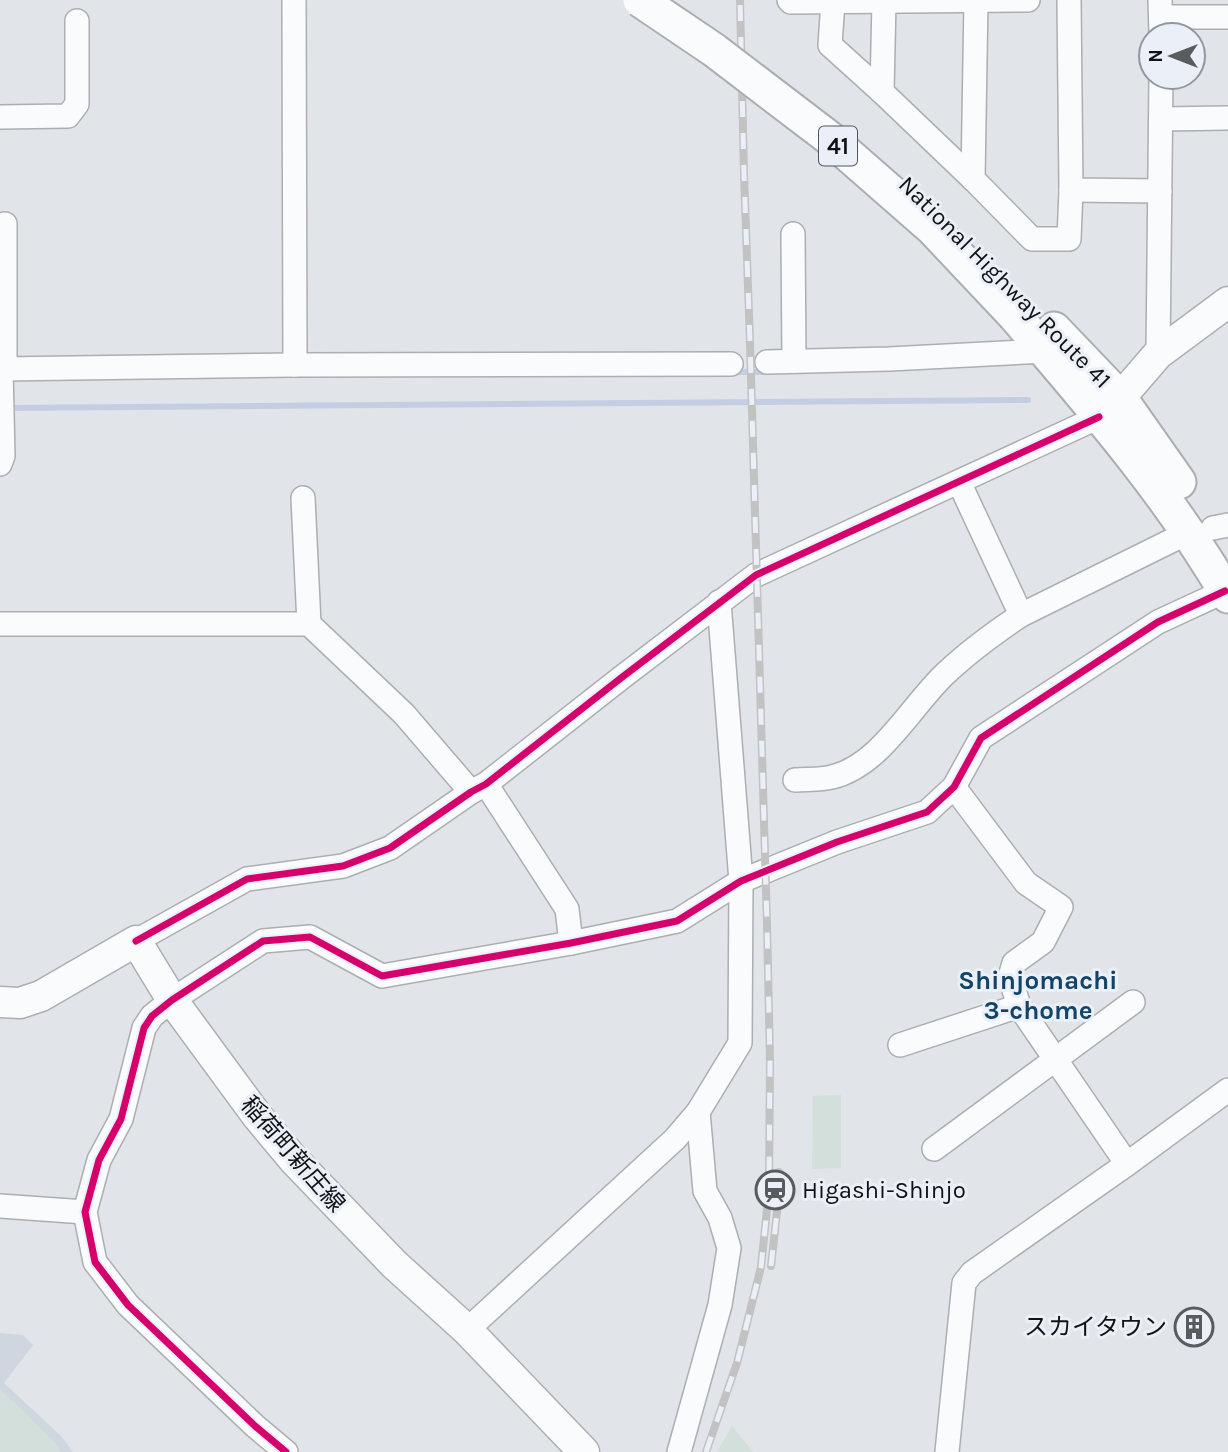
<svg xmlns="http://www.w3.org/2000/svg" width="1228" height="1452" font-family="Karla,'Noto Sans JP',sans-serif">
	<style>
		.built { fill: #d0d6e0 }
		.green { fill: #d2dfda }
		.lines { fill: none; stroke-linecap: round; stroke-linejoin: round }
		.stream { stroke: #c4cee3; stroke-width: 6 }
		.minor-casing { stroke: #acaeb1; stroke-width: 26 }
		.major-casing { stroke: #acaeb1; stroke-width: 33 }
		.highway-casing { stroke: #acaeb1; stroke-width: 37 }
		.minor { stroke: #fafbfc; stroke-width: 23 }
		.major { stroke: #fafbfc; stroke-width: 30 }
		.highway { stroke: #fafbfc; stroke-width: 33 }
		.rail-casing { stroke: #c2c2c3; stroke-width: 8 }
		.rail { stroke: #ebf0f8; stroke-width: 5; stroke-dasharray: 16; stroke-linecap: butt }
		.highway-bridge-casing { stroke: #acaeb1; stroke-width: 37; stroke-linecap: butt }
		.highway-bridge { stroke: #fafbfc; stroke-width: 33 }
		.cycleway-casing { stroke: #ebf0f8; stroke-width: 11 }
		.cycleway { stroke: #d6006c; stroke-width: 7 }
		.labels { text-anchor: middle; stroke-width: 6; stroke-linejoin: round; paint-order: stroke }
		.shield { fill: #ebf0f8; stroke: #525559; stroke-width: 2 }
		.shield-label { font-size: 23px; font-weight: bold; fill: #101215 }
		.street-label { font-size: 24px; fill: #101215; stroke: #ebf0f8 }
		.poi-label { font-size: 24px; fill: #101215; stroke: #ebf0f8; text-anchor: start }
		.neighbourhood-label { font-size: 26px; font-weight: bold; fill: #124467; stroke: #ebf0f8 }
	</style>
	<rect width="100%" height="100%" fill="#e1e4e8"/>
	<polygon class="built" points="0,1333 23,1335 33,1345 4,1383 61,1436 73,1452 0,1452"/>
	<g class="green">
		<polygon points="841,1095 841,1168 812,1169 813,1096"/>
		<polygon points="0,1389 54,1441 61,1452 0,1452"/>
		<polygon points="732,1426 753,1452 717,1452"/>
	</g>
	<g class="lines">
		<g class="stream">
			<polyline points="733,372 767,372"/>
			<polyline points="8,408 1028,400"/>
		</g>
		<defs>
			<g id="minor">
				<polyline points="294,0 295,365"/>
				<polyline points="789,0 791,2 1028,0"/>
				<polyline points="976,0 973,179 1032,239 1069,239 1071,190"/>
				<polyline points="1069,0 1071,190 1160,191"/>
				<polyline points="1160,0 1161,35"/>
				<polyline points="833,1 830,45 882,92"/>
				<polyline points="884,1 882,92 973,179"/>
				<polyline points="1161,17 1228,17"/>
				<polyline points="0,117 68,116 77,104 77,21"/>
				<polyline points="1161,119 1228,118"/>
				<polyline points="793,234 794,361"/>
				<polyline points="1158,354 1161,77"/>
				<polyline points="767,362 889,359 1045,351"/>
				<polyline points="0,369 295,365 731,364"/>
				<polyline points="5,369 5,224"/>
				<polyline points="0,464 3,456 1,369"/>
				<polyline points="303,498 309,624"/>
				<polyline points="1213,528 1228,525"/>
				<polyline points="1021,615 1189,532"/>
				<polyline points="0,624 309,624 404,714 471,792"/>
				<path d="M795,780c12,-1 26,0 37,-3 48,-11 79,-71 113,-103 23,-22 49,-41 76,-59l-62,-133"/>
				<polyline points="486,784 567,909 571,943"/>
				<polyline points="954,787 1026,883 1061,907 1043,942 1014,963 1010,977 1019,1006 1127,1164"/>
				<polyline points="136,941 247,879 343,866 390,848 471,792 486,784 621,678 756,575 1099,417"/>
				<polyline points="900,1045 1019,1006"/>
				<polyline points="934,1149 1133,1002"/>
				<polyline points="0,1206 85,1212"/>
				<polyline points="467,1330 675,1139 698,1112 740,1043 741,881 719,602"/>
				<polyline points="286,1452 255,1426 128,1305 95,1262 85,1212 99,1160 121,1119 144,1028 152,1016 172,1000 263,941 310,937 382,976 571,943 677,921 741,881 837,842 927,812 954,787 981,738 1158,622 1225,591"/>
				<polyline points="679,1452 720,1305 729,1248 720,1218 705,1191 698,1112"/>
				<polyline points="947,1452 964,1283 972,1273 1127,1164 1228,1090"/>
			</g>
			<g id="major">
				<polyline points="1102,415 1120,398 1158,354 1228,302"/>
				<polyline points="0,1002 20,1003 41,996 136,941 172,1000 258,1117 293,1159 394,1264 467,1330 584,1452"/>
			</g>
			<g id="highway">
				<path d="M1015,316c76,89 154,178 213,280"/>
				<polyline points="1054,329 1120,398 1179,482"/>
			</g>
		</defs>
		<use href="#minor" class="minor-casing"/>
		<use href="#major" class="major-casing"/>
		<use href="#highway" class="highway-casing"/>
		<use href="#minor" class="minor"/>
		<use href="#major" class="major"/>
		<use href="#highway" class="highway"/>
		<defs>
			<g id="rail">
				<polyline points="771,1266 779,1194 779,1172"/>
				<polyline points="706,1452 737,1363 761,1267 769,1190 770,1061 767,924 750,342 744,174 740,0"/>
			</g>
		</defs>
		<use href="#rail" class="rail-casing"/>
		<use href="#rail" class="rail"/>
		<defs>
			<polyline id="highway-bridge" points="640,0 714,50 828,137 932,228 1015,316"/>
		</defs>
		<use href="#highway-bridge" class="highway-bridge-casing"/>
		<use href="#highway-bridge" class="highway-bridge"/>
		<defs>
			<g id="cycleway">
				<polyline points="136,941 247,879 343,866 390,848 471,792 486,784 621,678 756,575 1099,417"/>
				<polyline points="286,1452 255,1426 128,1305 95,1262 85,1212 99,1160 121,1119 144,1028 152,1016 172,1000 263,941 310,937 382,976 571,943 677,921 741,881 837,842 927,812 954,787 981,738 1158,622 1225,591"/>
			</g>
		</defs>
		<use href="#cycleway" class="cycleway-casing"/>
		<use href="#cycleway" class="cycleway"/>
	</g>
	<defs>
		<symbol id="station-ring" viewBox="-11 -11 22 22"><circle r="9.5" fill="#ebf0f8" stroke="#595c5f" stroke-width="1.5"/><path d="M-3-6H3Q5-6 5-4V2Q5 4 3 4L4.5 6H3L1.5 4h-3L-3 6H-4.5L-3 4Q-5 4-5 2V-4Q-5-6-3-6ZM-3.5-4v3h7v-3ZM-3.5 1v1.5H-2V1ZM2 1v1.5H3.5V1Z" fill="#595c5f"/></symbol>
		<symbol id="building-ring" viewBox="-11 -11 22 22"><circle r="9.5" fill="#ebf0f8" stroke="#595c5f" stroke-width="1.5"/><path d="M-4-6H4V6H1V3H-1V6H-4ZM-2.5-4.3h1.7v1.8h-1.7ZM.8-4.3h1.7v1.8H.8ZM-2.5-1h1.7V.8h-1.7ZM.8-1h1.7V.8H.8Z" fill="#595c5f"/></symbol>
	</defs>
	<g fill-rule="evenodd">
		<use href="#station-ring" x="753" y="1168" width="44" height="44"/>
		<use href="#building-ring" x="1172" y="1305" width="44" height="44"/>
	</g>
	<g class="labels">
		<rect class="shield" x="819" y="126.5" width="38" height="39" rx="5"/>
		<g class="shield-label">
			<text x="838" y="154">41</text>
		</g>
		<g class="street-label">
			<text transform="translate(1005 282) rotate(45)" y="8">National Highway Route 41</text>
			<text transform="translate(293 1154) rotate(49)" y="8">稲荷町新庄線</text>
		</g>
		<g class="poi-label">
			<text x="802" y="1198">Higashi-Shinjo</text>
			<text x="1167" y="1335" text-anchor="end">スカイタウン</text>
		</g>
		<g class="neighbourhood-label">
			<text x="1038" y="989">Shinjomachi<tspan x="1038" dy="30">3-chome</tspan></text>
		</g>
	</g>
	<g transform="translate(1172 56) rotate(270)"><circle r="33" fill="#ebf0f8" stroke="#93979d" stroke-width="2"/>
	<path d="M0-5L12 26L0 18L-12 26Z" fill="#595c5f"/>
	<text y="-10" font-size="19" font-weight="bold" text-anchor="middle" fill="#101215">N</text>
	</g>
</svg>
